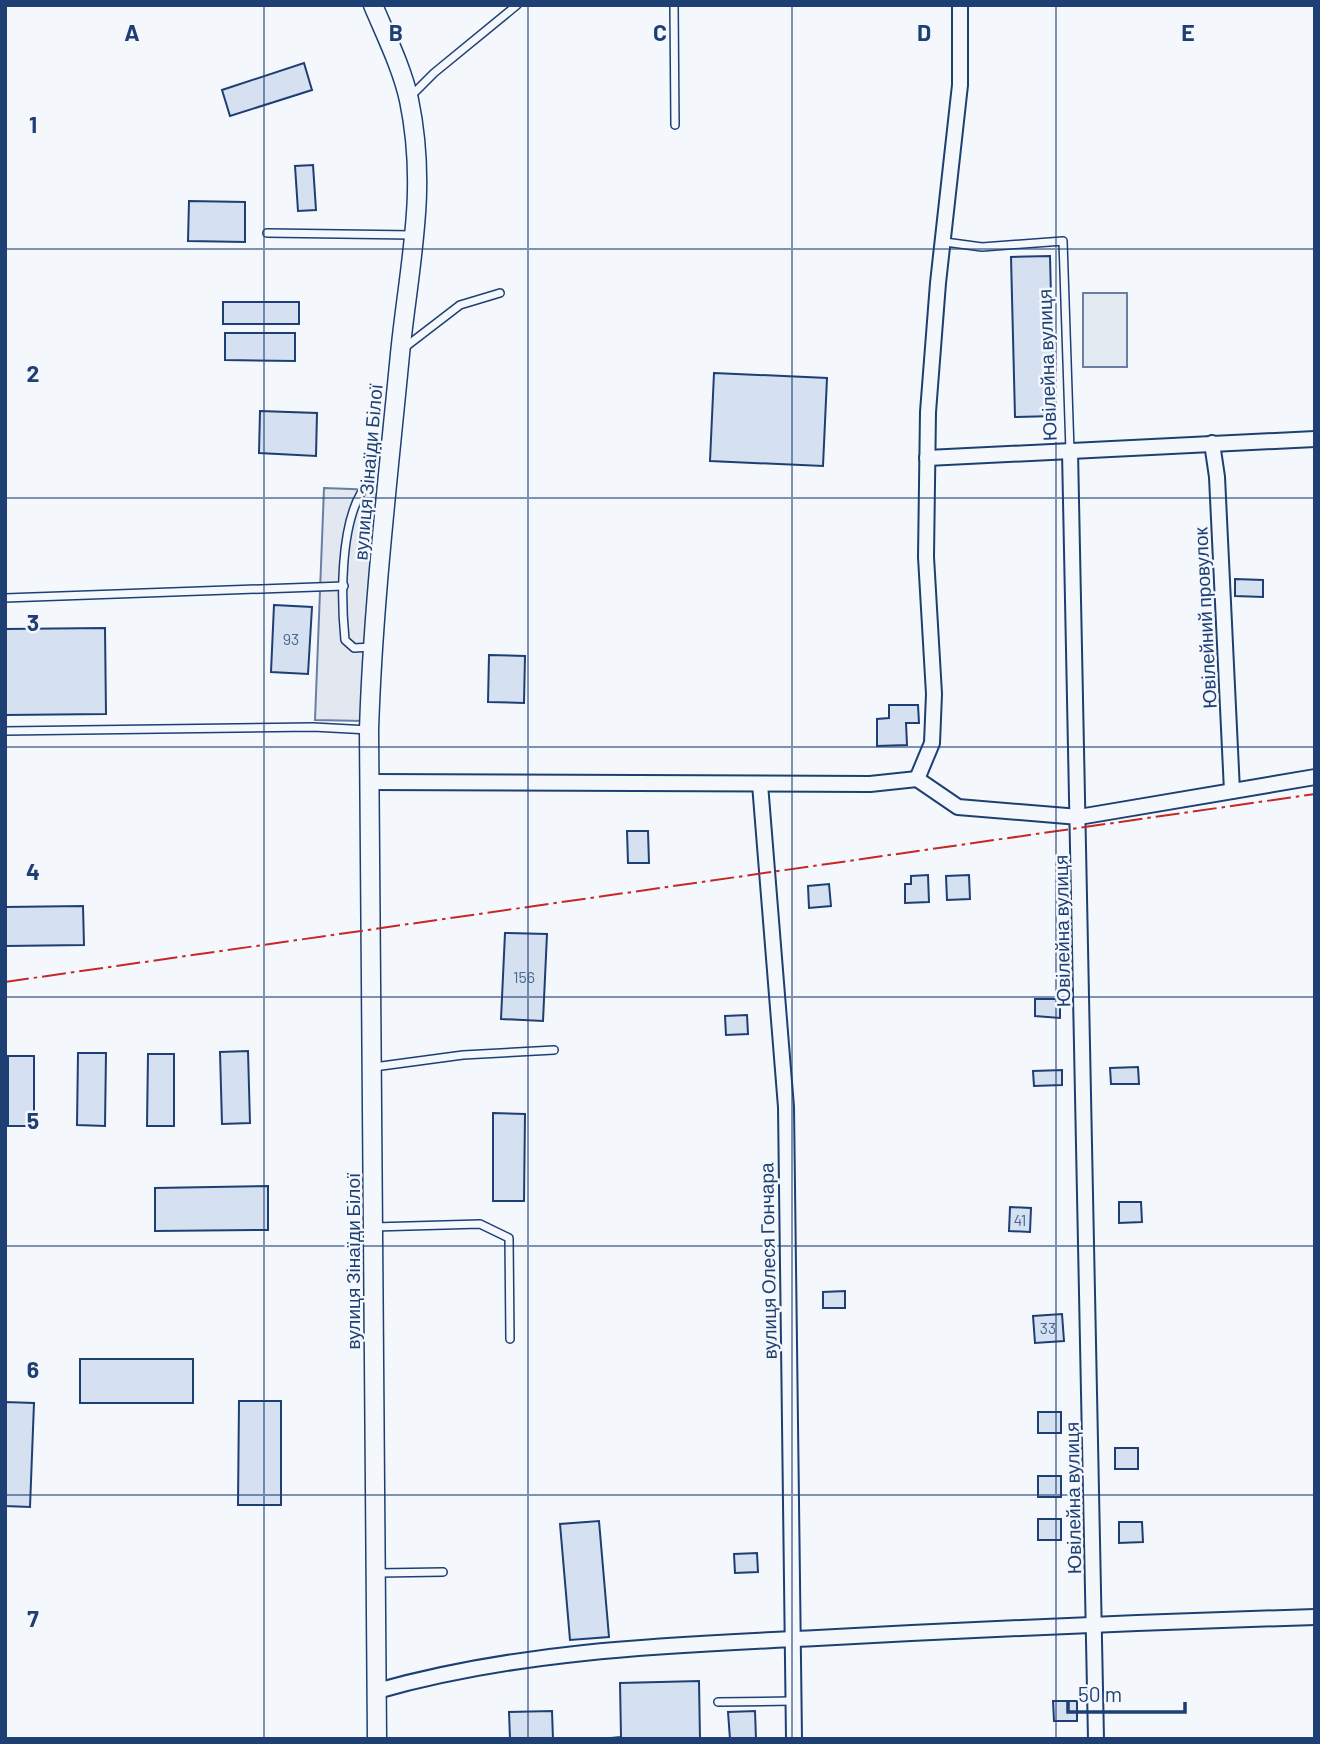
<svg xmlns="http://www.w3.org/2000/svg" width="1320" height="1744" font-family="Barlow,sans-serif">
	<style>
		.green { fill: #e3e9f0; stroke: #687fa3; stroke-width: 2 }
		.parking { fill: #e3e8f0; stroke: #687fa3; stroke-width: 2 }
		.building { fill: #d5e0f0; stroke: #1d3f73; stroke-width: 2 }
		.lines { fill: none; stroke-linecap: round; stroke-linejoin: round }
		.service-casing { stroke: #1d3f73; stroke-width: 10 }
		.minor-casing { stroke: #1d3f73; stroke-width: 18 }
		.tertiary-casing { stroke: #1d3f73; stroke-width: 21 }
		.service { stroke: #f4f7fb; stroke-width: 7 }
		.minor { stroke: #f4f7fb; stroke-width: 14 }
		.tertiary { stroke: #f4f7fb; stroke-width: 18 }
		.power { stroke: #c62828; stroke-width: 2; stroke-dasharray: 24 5 3.5 5; stroke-linecap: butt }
		.grid { fill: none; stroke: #1d3f73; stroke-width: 2; stroke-opacity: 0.55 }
		.labels { text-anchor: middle; stroke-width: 5; stroke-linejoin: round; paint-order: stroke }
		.number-label { font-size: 16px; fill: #4b6792 }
		.street-label { font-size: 19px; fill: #1d3f73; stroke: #f4f7fb }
		.grid-label { font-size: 23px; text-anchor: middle; font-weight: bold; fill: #1d3f73; stroke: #f4f7fb; stroke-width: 5; stroke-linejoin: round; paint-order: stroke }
	</style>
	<rect width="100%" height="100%" fill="#f4f7fb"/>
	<rect class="green" x="1083" y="293" width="44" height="74"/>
	<polygon class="parking" points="324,488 377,490 364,721 315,720"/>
	<g class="building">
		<polygon points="304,63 312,90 230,116 222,90"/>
		<polygon points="313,165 316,210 298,211 295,166"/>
		<polygon points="189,201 245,202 245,242 188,241"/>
		<polygon points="1050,256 1054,416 1015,417 1011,257"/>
		<rect x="223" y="302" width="76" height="22"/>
		<polygon points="225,333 295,333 295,361 225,360"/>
		<polygon points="714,373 827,378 823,466 710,461"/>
		<polygon points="260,411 317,413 316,456 259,453"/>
		<polygon points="1235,579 1263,580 1263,597 1235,596"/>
		<polygon points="274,605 312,607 308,674 271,672"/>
		<polygon points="105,628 106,714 5,715 5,629"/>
		<polygon points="489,655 525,656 524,703 488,702"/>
		<polygon points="889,705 918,705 919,723 906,723 907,745 877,746 877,719 889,718"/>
		<polygon points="627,831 648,831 649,863 628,863"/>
		<polygon points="928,875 929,902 905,903 905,884 911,884 911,876"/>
		<polygon points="969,875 970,899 947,900 946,876"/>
		<polygon points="829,884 831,906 809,908 808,886"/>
		<polygon points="83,906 84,945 5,946 5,907"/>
		<polygon points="505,933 547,934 543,1021 501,1019"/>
		<polygon points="1035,999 1060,999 1060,1018 1035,1016"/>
		<polygon points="747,1015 748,1034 726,1035 725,1016"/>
		<polygon points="248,1051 250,1123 222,1124 220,1052"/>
		<polygon points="78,1053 106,1053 105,1126 77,1125"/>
		<polygon points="148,1054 174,1054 174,1126 147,1126"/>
		<rect x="8" y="1056" width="26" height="70"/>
		<polygon points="1138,1067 1139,1084 1111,1084 1110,1068"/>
		<polygon points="1062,1070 1062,1085 1034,1086 1033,1071"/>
		<polygon points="493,1113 525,1114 524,1201 493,1201"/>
		<polygon points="268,1186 268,1230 155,1231 155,1188"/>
		<polygon points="1119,1202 1141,1202 1142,1222 1119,1223"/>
		<polygon points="1010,1207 1031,1208 1030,1232 1009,1231"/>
		<polygon points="845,1291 845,1308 823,1308 823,1292"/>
		<polygon points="1062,1314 1064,1341 1035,1343 1033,1316"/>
		<rect x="80" y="1359" width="113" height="44"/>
		<polygon points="239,1401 281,1401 281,1505 238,1505"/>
		<polygon points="5,1402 34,1403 30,1507 5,1506"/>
		<rect x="1038" y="1412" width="23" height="21"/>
		<rect x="1115" y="1448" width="23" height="21"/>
		<rect x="1038" y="1476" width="23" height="21"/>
		<rect x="1038" y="1519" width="23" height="21"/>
		<polygon points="599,1521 609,1637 570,1640 560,1524"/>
		<polygon points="1119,1522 1142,1522 1143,1542 1119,1543"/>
		<polygon points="757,1553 758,1572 735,1573 734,1554"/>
		<polygon points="699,1681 700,1739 601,1739 621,1737 620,1683"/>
		<polygon points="1053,1701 1077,1701 1077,1721 1054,1721"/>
		<polygon points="552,1711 553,1739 510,1739 509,1712"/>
		<polygon points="755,1711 756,1739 730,1739 728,1712"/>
	</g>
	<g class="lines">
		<defs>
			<g id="service">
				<polyline points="674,5 675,125"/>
				<polyline points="409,98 434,73 517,5"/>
				<polyline points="267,233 413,235"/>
				<polyline points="945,242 982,247 1063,241 1070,451"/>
				<polyline points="404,348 460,305 500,293"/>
				<path d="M361,493c-21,36 -20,107 -16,147l9,8 18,-1"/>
				<polyline points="5,598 344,586"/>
				<polyline points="5,731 313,727 369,730"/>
				<polyline points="374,1067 463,1055 554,1050"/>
				<polyline points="374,1227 480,1224 509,1238 510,1339"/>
				<polyline points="378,1573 443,1572"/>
				<polyline points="718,1702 793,1701"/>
			</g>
			<g id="minor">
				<polyline points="1212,443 1217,477 1232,791"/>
				<polyline points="1070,451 1096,1739"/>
				<polyline points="927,458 1315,439"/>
				<polyline points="917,779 932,743 934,694 926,557 928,412 938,283 960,85 960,5"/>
				<polyline points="917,779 958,807 1079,817 1315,777"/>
				<polyline points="369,782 870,784 917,779"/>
				<polyline points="760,784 786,1107 794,1739"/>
				<path d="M377,1691c144,-41 292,-46 440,-53 166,-9 332,-16 498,-21"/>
			</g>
			<path id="tertiary" d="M373,5c13,31 29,63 36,95 19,91 0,164 -9,254 -12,125 -27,250 -31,376l8,1009"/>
		</defs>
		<use href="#service" class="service-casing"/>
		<use href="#minor" class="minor-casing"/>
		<use href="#tertiary" class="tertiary-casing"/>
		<use href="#service" class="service"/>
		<use href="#minor" class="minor"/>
		<use href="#tertiary" class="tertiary"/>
		<polyline class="power" points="5,982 1315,794"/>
	</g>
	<path class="grid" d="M264,5v1734M528,5v1734M792,5v1734M1056,5v1734M5,249h1310M5,498h1310M5,747h1310M5,997h1310M5,1246h1310M5,1495h1310"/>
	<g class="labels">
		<g class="number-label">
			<text x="291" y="645">93</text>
			<text x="524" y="983">156</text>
			<text x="1020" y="1226">41</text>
			<text x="1048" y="1334">33</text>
		</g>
		<g class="street-label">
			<text transform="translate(1047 365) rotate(-92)" y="7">Ювілейна вулиця</text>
			<text transform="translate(368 472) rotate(-85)" y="7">вулиця Зінаїди Білої</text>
			<text transform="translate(1205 618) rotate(-93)" y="7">Ювілейний провулок</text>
			<text transform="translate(1062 931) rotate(-91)" y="7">Ювілейна вулиця</text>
			<text transform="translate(353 1261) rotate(-90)" y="7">вулиця Зінаїди Білої</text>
			<text transform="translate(768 1261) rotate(-91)" y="7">вулиця Олеся Гончара</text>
			<text transform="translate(1073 1498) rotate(-91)" y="7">Ювілейна вулиця</text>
		</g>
	</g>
	<g class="grid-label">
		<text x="132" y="41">A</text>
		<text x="396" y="41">B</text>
		<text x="660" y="41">C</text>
		<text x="924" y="41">D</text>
		<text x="1188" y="41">E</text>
		<text x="33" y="133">1</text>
		<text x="33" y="382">2</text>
		<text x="33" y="631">3</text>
		<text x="33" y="880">4</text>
		<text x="33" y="1129">5</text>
		<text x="33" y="1378">6</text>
		<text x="33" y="1627">7</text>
	</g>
	<rect width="1320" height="1744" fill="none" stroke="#1d3f73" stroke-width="14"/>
	<path d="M1068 1702v10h117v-10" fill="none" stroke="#1d3f73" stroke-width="3.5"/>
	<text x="1078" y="1702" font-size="21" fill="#1d3f73" stroke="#f4f7fb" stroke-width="5" paint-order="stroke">50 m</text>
</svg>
